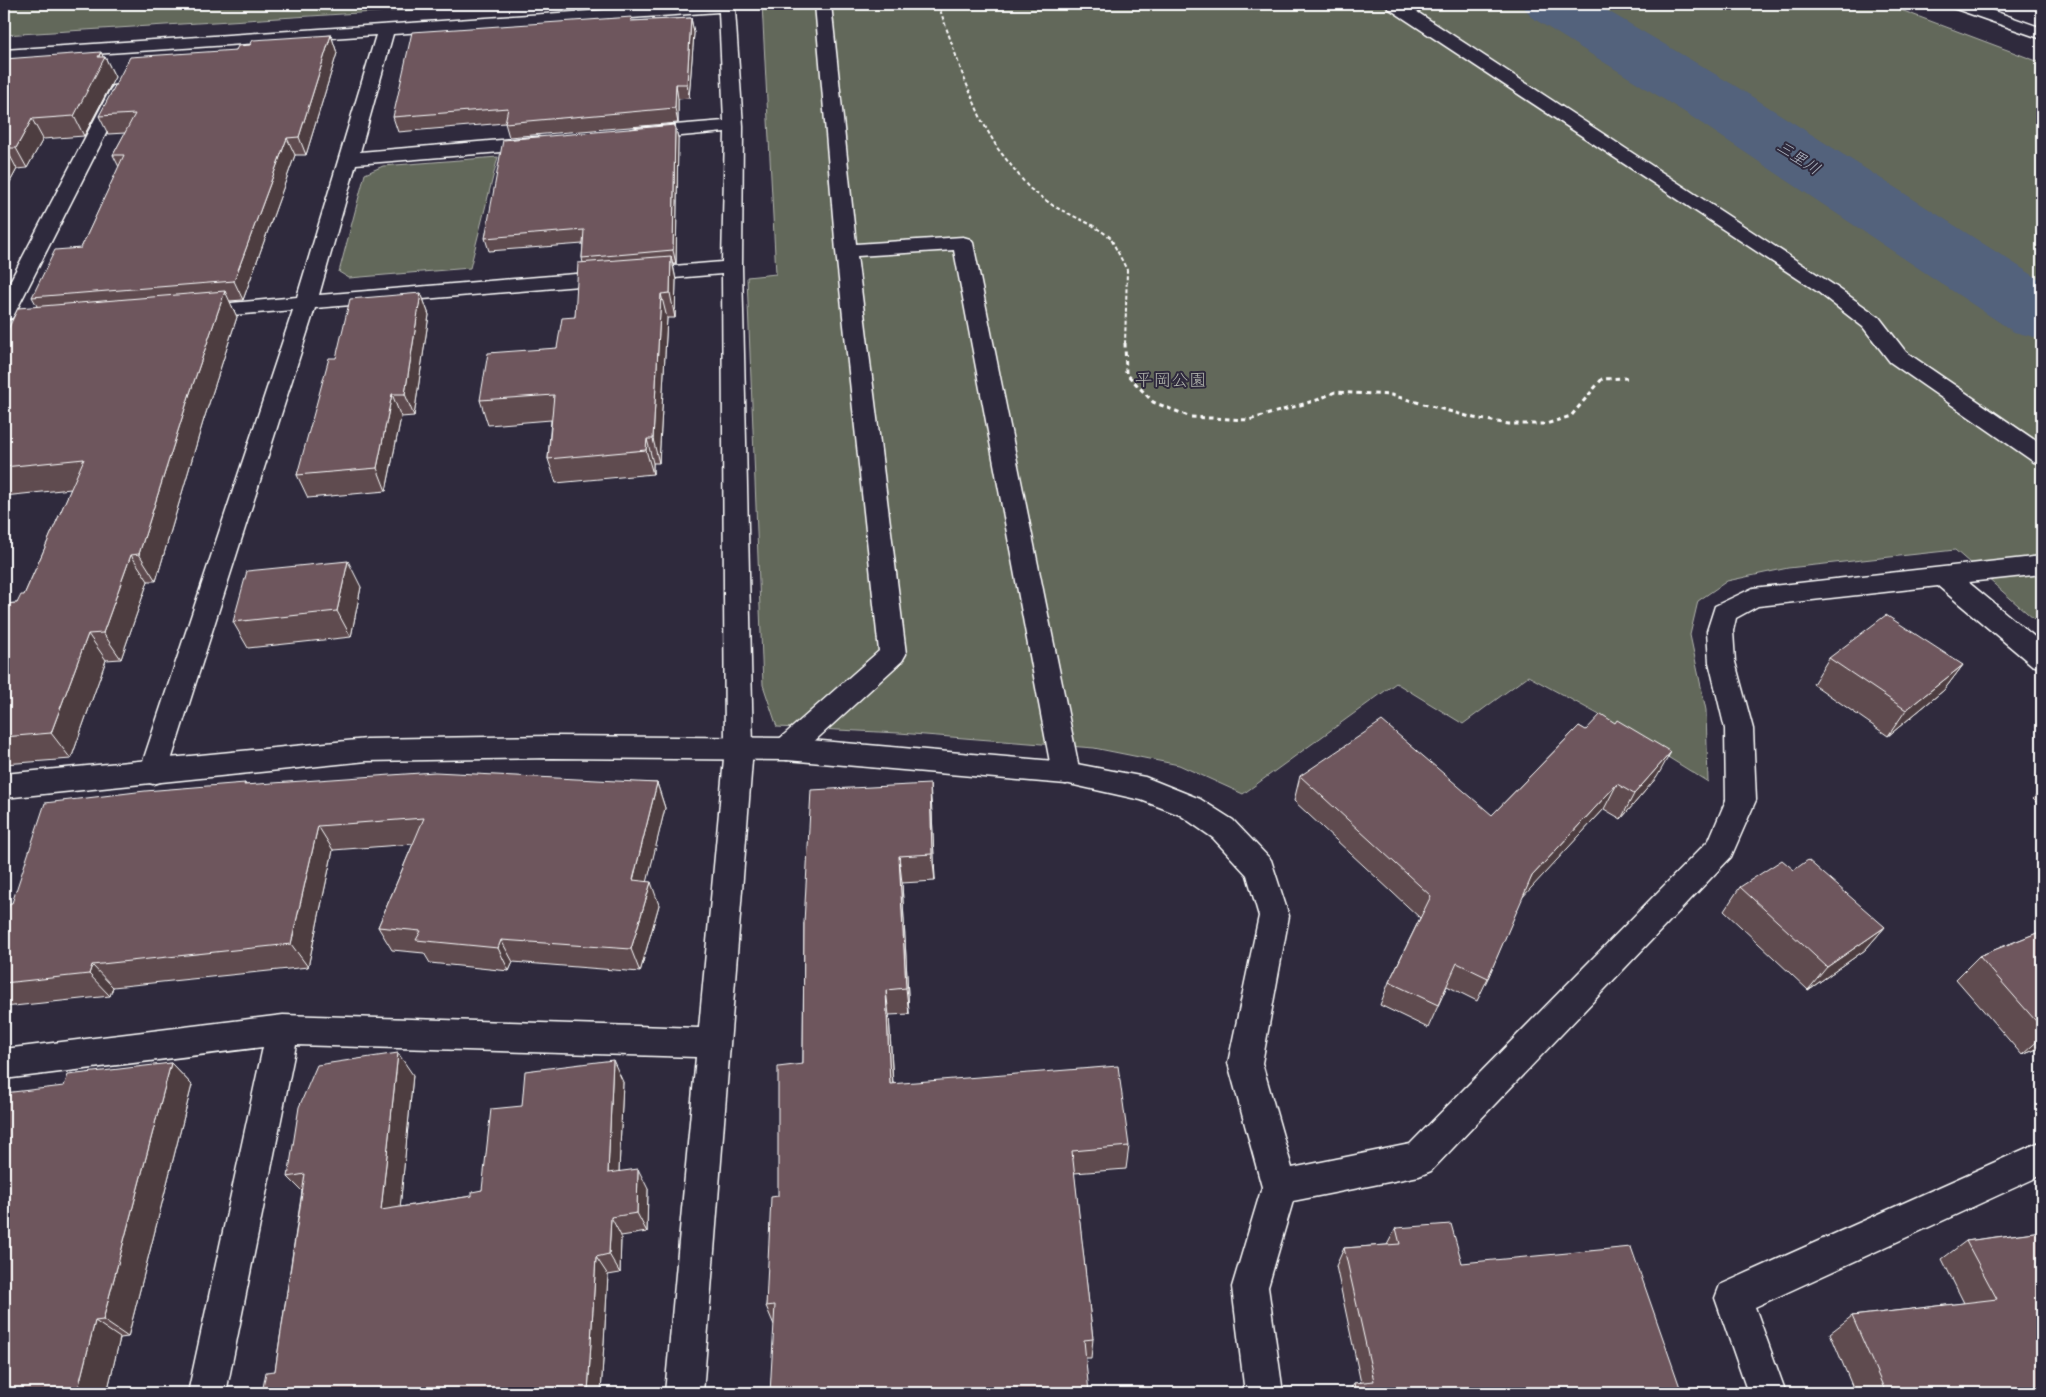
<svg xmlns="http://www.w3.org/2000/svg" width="2046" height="1397" font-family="Sriracha,'Klee One',sans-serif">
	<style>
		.green { fill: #62675a; stroke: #b0b3ac }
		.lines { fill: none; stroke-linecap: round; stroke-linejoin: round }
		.river { fill: #52627c; fill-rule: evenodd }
		.lane-casing { stroke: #fff; stroke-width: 3 }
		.street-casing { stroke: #fff; stroke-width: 3 }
		.secondary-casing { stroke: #fff; stroke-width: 3 }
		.path-far1 { stroke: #fff; stroke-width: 2; stroke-dasharray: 4 2.5; stroke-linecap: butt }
		.path { stroke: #fff; stroke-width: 3; stroke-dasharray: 4.5 4; stroke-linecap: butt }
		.lane { fill: #2f2a3d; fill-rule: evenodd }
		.street { fill: #2f2a3d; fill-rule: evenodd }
		.secondary { fill: #2f2a3d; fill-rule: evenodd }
		.wall { fill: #5f4b50; stroke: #fff }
		.shaded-wall { fill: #4d3d41; stroke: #fff }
		.building { fill: #6e575d; stroke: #fff }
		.labels { text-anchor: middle; stroke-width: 4; stroke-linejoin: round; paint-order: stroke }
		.far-water-label { font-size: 16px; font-style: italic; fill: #b1b8c4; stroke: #2f2a3d }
		.park-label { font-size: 18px; fill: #b0b3ac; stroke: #2f2a3d }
	</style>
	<rect width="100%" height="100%" fill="#2f2a3d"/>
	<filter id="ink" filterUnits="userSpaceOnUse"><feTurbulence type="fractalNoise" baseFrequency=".02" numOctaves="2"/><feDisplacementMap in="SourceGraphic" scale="10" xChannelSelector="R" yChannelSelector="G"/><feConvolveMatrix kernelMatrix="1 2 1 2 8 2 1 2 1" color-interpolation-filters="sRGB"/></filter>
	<g filter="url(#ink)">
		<g class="green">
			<polygon points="4,4 504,4 4,35"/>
			<polygon points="762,4 1885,4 2042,63 2042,626 1955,550 1788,568 1727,581 1698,601 1690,635 1706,710 1708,782 1605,718 1528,676 1463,724 1396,683 1243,794 1179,765 1094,748 899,733 777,727 763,685 747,277 776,274"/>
			<polygon points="498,157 470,268 349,278 339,272 365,174 383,166"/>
		</g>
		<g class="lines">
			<polygon class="river" points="1522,4 1596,4 1737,87 2042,281 2042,339 2014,332 1689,115 1531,17"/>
			<defs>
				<g id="lane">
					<polygon points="815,4 831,4 856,244 963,237 970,239 973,243 1080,773 1076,781 1066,784 1056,781 1052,773 954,250 857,256 906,654 902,661 797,757 787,760 777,757 773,749 777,741 879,651 836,251"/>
					<polygon points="1386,4 1405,4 1832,284 1879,317 1906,352 2042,445 2042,464 2034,462 1890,362 1863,327 1818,292 1388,8"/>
				</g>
				<g id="street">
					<path d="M695,4h33l7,6 8,116 -1,141 11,481 -50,645h-38l31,-336 -400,-12 -70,348h-38l75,-346 -259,32v-30l279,-34 416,13 26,-280 -3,-474 -407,34 -148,465 -4,8 -10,3 -10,-3 -4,-8 154,-463 -96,8 -8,-1 -3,-5 3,-5 8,-1 100,-9 79,-262 -372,25v-10zM719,12l5,109 -86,7 -7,2 -2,4 2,4 7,2 87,-8 -3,130 -403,33 37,-131 182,-15 7,-2 2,-4 -2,-4 -7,-2 -178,15 33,-118z"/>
					<polygon points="119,85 125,86 128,90 15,313 12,318 4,319 4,293 110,90 113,86"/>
					<polygon points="47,317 55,319 58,324 55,329 4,335 4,321"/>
					<polygon points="2042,556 2042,574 1968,582 2042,643 2042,668 2032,665 1938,586 1758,606 1736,618 1733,631 1735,662 1753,729 1756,800 1731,857 1431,1171 1419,1176 1293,1201 1268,1287 1283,1393 1245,1393 1232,1287 1262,1187 1228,1063 1259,916 1247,875 1213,838 1180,815 1141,800 1056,781 1052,773 1056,765 1066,762 1145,777 1200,799 1233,820 1271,860 1289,916 1262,1063 1292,1168 1410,1144 1709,840 1726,800 1725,729 1709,662 1707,631 1715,606 1753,588"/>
					<polygon points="2042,1141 2042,1175 1755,1307 1786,1393 1748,1393 1715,1298 1720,1285"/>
				</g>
				<g id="secondary">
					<polygon points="1951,4 1974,4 2042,28 2042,39 1953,8"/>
					<polygon points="552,736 787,738 1066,762 1076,765 1080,773 1076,781 1066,784 787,760 552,758 367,761 4,798 4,774 367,739"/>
				</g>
			</defs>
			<use href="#lane" class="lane-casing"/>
			<use href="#street" class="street-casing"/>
			<use href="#secondary" class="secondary-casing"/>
			<polyline class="path-far1" points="938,4 962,73 982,121 998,149 1029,188 1055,207 1092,225 1110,237 1127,270 1125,345"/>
			<polyline class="path" points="1125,343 1126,373 1153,402 1191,417 1249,420 1317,400 1335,392 1391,395 1474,418 1509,424 1546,424 1571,416 1602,379 1627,378"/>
			<use href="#lane" class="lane"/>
			<use href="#street" class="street"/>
			<use href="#secondary" class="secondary"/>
		</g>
		<g class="wall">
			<polygon points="691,18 694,33 689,98 678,99 678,123 509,137 505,123 398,132 393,117 633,21"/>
			<polygon points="331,35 337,53 306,155 295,155 243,300 229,301 237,317 203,422 156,581 148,581 121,659 106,660 71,759 4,764 4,604 17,603 24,595 71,489 4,496 4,338 37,306 32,297 81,248 119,167 113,155 125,133 108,134 99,116 236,50 250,45"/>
			<polygon points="105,57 115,77 84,136 43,139 27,168 17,169 4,193 4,59"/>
			<polygon points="675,125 678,138 676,264 673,264 676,280 675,318 667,318 659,463 653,463 653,474 556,483 548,459 551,420 488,425 480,400 557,348 575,317 583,263 582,258 583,244 489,251 485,238"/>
			<polygon points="421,293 429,315 414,416 401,417 386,491 308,498 297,475 336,358"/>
			<polygon points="361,587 351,637 248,648 233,622"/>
			<polygon points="1829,658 1963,665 1944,690 1888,736 1813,684"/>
			<polygon points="1579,726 1657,777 1621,819 1604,809 1522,897 1488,978 1477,1001 1447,986 1428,1028 1380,1005 1389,982 1420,918 1294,801 1300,776 1492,815"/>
			<polygon points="245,783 246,785 657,783 665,808 647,881 659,905 640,972 513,962 509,971 430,963 424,953 392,950 378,927 413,844 333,850 308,967 113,987 110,996 4,1007 4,920 12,903"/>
			<polygon points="2042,789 2042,808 2033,799"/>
			<polygon points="932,812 935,881 902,883 909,1014 889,1015 893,1083 1129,1146 1126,1169 1074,1173 1093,1339 1091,1358 1085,1358 774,1325 766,1306 778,1196 803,1064 804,923"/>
			<polygon points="1794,870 1885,927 1865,950 1808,990 1724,911 1740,887"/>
			<polygon points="2042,931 2042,1047 2022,1055 1956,979 1979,956"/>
			<polygon points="171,1063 192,1085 128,1337 120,1338 107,1393 4,1393 64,1086"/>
			<polygon points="413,1075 400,1207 472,1196 482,1190 522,1106 623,1082 619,1171 648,1189 647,1232 621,1236 620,1273 608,1275 601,1393 262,1393 275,1371 302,1191 288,1177"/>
			<polygon points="1396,1228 1462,1263 1682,1393 1348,1393 1354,1383 1361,1383 1336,1266 1344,1248 1387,1245"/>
			<polygon points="2042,1231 2042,1393 1855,1393 1830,1333 1852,1316 1964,1303 1942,1259 1966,1241"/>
		</g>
		<g class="shaded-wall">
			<polygon points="691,18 694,33 689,98 687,84"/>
			<polygon points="331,35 337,53 306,155 299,137"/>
			<polygon points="101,52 104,59 105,57 115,77 84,136 74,116"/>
			<polygon points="676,84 678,99 678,123 675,108"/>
			<polygon points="32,119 43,139 27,168 16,148"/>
			<polygon points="675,125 678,138 676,264 673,250"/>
			<polygon points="287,138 295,155 243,300 234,281"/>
			<polygon points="6,148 17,169 4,193 4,152"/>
			<polygon points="671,256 676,280 675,318 670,293"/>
			<polygon points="225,291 237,317 203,422 156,581 139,554 189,396"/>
			<polygon points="421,293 429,315 414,416 405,394"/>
			<polygon points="661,294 667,318 659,463 653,439"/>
			<polygon points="392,394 401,417 386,491 377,468"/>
			<polygon points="647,439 653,463 653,474 646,450"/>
			<polygon points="131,555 148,581 121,659 103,633"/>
			<polygon points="348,561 361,587 351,637 337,611"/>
			<polygon points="88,634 106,660 71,759 51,733"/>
			<polygon points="1963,665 1944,690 1888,736 1906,710"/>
			<polygon points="1671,752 1657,777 1621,819 1634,794"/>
			<polygon points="657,783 665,808 642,904 633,880"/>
			<polygon points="930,784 932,812 935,881 932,854"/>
			<polygon points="1617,784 1604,809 1520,900 1532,876"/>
			<polygon points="318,826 333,850 308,967 291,944"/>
			<polygon points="899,856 902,883 909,1014 906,988"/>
			<polygon points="651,882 659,905 640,972 631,949"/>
			<polygon points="1885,927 1865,950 1808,990 1827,967"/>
			<polygon points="501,940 513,962 509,971 498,948"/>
			<polygon points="92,965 113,987 110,996 89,974"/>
			<polygon points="886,990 889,1015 894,1108 890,1084"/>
			<polygon points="2042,1037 2042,1047 2022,1055"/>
			<polygon points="398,1053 413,1075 398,1229 381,1210"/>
			<polygon points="613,1060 623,1082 618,1193 608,1173"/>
			<polygon points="171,1063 192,1085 128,1337 103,1320"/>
			<polygon points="638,1169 648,1189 647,1232 637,1213"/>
			<polygon points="611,1217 621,1236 620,1273 609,1254"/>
			<polygon points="596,1257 608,1275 601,1393 588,1393"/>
			<polygon points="95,1321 120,1338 107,1393 77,1393"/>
		</g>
		<g class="building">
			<polygon points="632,17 631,21 691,18 687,84 676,84 675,108 505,123 508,108 393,117 412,32"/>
			<polygon points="331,35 299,137 287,138 234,281 32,297 55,250 81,248 124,155 113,155 135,114 99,116 130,57 236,50 238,46 250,45 253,40"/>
			<polygon points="101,52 98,57 105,57 74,116 32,119 16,148 6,148 4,152 4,59"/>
			<polygon points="675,125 673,250 582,258 584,230 485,238 503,140"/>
			<polygon points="671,256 670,293 661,294 653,439 647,439 646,450 548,459 554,395 480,400 488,353 557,348 562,318 575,317 578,263"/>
			<polygon points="225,291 189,396 139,554 131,555 103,633 88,634 51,733 4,737 4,604 17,603 21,595 24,595 84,459 4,467 4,338 18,308"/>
			<polygon points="421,293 405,394 392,394 377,468 297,475 329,358 336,358 350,299"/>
			<polygon points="348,561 337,611 233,622 247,571"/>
			<polygon points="1886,615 1963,665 1906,710 1829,658"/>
			<polygon points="1601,714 1615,723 1617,720 1671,752 1634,794 1617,784 1532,876 1488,978 1457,963 1438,1005 1389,982 1431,896 1300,776 1382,721 1492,815 1579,726 1586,730"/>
			<polygon points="435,772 657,783 633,880 651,882 631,949 501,940 498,948 416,940 421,931 378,927 424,818 318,826 291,944 92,965 89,974 4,983 4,920 10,903 12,903 45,803 145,791 245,783 244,785"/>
			<polygon points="930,784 932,854 899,856 906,988 886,990 890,1084 1118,1066 1129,1146 1072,1151 1093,1339 1084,1340 1089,1393 770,1393 775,1305 766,1306 771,1197 778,1196 778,1067 803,1064 804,923 811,790"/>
			<polygon points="1782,860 1794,870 1808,860 1885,927 1827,967 1740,887"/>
			<polygon points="2042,931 2042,1028 1979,956"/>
			<polygon points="398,1053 381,1210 472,1196 472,1192 482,1190 491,1109 522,1106 525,1071 613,1060 608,1173 638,1169 637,1213 611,1217 609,1254 596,1257 588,1393 262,1393 266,1372 275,1371 305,1174 288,1177 299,1107 317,1065"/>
			<polygon points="171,1063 103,1320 95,1321 77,1393 4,1393 4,1093 64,1086 68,1075"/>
			<polygon points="1451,1224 1462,1263 1631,1247 1682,1393 1356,1393 1354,1383 1374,1381 1344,1248 1400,1244 1396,1228"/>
			<polygon points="2042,1231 2042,1393 1886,1393 1852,1316 1997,1299 1966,1241"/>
		</g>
	</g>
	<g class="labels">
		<g class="far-water-label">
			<text transform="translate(1799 157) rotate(33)" y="6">三里川</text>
		</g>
		<g class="park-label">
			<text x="1171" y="386">平岡公園</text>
		</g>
	</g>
	<rect width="2046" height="1397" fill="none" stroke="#2f2a3d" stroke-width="20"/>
	<rect x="10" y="10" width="2026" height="1377" fill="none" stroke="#fff" stroke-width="2" filter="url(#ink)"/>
</svg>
